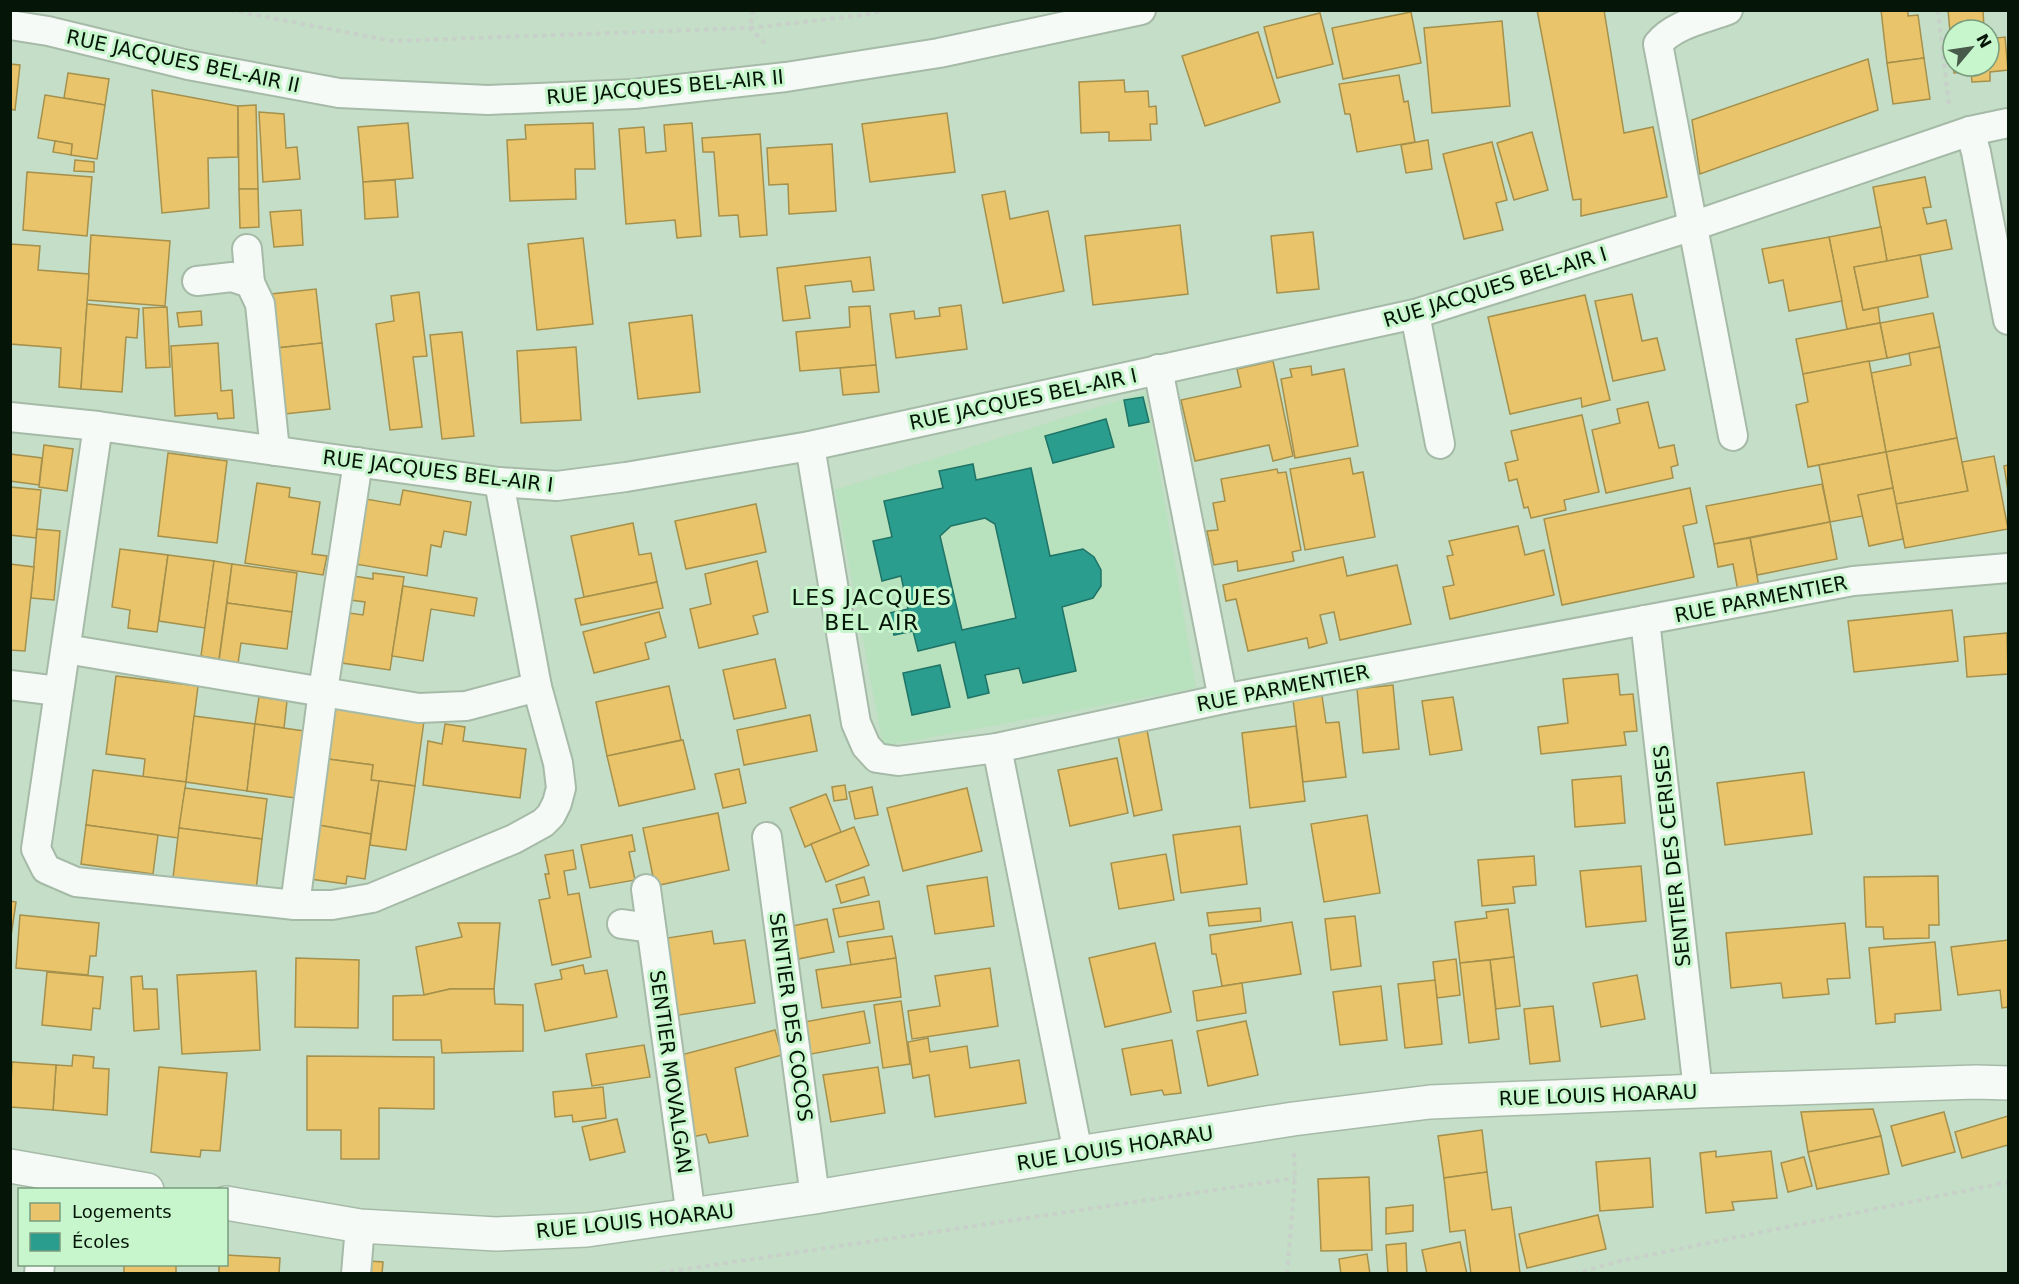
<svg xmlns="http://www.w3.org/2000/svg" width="2019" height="1284" font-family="'DejaVu Sans',sans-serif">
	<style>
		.built { fill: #b8e1bd }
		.homes { fill: #e9c46a; stroke: #a5904c; stroke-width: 1.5 }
		.schools { fill: #2a9d8f; stroke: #1f7466; stroke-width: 1.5; fill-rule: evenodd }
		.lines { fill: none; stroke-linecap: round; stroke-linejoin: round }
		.street-casing { stroke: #a6baa8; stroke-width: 32 }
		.secondary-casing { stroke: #a6baa8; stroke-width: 36 }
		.path { stroke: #c8d0ca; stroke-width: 4; stroke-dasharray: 4.5 4.5; stroke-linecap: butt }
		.street { stroke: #f6faf7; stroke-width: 28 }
		.secondary { stroke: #f6faf7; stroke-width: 33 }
		.labels { text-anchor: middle; stroke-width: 6; stroke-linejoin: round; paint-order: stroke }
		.street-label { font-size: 20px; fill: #051507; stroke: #c7f6cc }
		.quarter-label { font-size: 22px; letter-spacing: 1.5px; fill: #051507; stroke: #c7f6cc }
	</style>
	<rect width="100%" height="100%" fill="#c4dec7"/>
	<polygon class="built" points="1146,392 1196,688 883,746 835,490"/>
	<g class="homes">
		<polygon points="1537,10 1604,10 1624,133 1653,127 1667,197 1581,216 1581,199 1573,200"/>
		<polygon points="1881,10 1908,10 1908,16 1918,15 1924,58 1887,63"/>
		<polygon points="1948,10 1983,10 1984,29 1953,30 1950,32"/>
		<polygon points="1411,12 1421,63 1343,79 1332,28"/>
		<polygon points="1320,13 1333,64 1277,78 1264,27"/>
		<polygon points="1502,21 1510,106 1432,113 1424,28"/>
		<polygon points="1258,32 1280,102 1205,126 1182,56"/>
		<polygon points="1989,33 1989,39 2005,37 2008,70 1990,72 1990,81 1972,82 1971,72 1954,73 1953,66 1989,66"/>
		<polygon points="1924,58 1930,99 1893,104 1887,63"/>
		<polygon points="1868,59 1878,110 1700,174 1692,120"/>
		<polygon points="10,64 20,65 15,110 10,109"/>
		<polygon points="68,73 109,79 105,105 64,98"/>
		<polygon points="1399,75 1404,102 1408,101 1415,142 1357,152 1350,114 1345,114 1339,84"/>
		<polygon points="1124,80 1125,92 1148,91 1149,107 1156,106 1157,124 1150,124 1151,140 1109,141 1109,132 1081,133 1079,82"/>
		<polygon points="152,90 238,106 238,157 208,158 209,208 162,213"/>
		<polygon points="45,95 105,105 97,159 71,155 72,144 38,138"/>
		<polygon points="256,105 258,189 239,189 238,106"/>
		<polygon points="259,112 284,114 286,148 297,147 300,179 263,182"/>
		<polygon points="947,113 955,172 870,182 862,124"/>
		<polygon points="408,123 413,178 363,182 358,127"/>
		<polygon points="593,123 595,169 575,169 576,199 510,201 507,140 526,139 525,125"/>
		<polygon points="692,123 701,236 677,238 675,220 626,224 619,129 644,127 646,153 666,151 664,125"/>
		<polygon points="1532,132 1548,190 1514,200 1497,143"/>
		<polygon points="760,134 767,235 740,237 738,215 719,216 714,152 703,152 702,138"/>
		<polygon points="1428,140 1432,169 1406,173 1401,145"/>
		<polygon points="55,141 72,144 71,155 53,152"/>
		<polygon points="1492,142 1507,200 1496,203 1503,230 1464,239 1443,154"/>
		<polygon points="832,144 836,211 789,214 788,184 769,185 767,148"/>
		<polygon points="75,160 94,162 94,172 74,171"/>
		<polygon points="27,172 92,177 87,236 23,230"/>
		<polygon points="1925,177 1931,207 1923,208 1927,224 1946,220 1952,249 1887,261 1873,187"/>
		<polygon points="395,180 398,217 365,219 363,182"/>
		<polygon points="239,189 258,189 259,227 240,228"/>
		<polygon points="1005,191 1010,219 1048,211 1064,291 1003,303 982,195"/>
		<polygon points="301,210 303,245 274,247 270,212"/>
		<polygon points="1180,225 1188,294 1093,305 1085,236"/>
		<polygon points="1881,227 1887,261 1854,267 1863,310 1878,307 1880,323 1847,329 1829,237"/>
		<polygon points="1313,232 1319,289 1277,293 1271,236"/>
		<polygon points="91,235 170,241 165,306 87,300"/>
		<polygon points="1829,237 1842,301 1789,311 1783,280 1769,283 1762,249"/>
		<polygon points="583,238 593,324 537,330 528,244"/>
		<polygon points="10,244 40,246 38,270 89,274 81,389 59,387 61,348 10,344"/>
		<polygon points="1920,255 1928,297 1863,310 1854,267"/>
		<polygon points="870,257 874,290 853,292 851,281 805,286 810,318 783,321 777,268"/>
		<polygon points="316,289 322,343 277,348 271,294"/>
		<polygon points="419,292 427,356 413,357 422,427 390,430 376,324 394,321 391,296"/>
		<polygon points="1632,294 1642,341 1657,338 1665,370 1613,381 1595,301"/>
		<polygon points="1585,295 1610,400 1582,407 1581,398 1510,414 1488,317"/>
		<polygon points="87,304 139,309 137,338 126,337 122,392 81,389"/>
		<polygon points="961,305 967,349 896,358 890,314 914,311 915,319 940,316 939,308"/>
		<polygon points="870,306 876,365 800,371 796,332 850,327 849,307"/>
		<polygon points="167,307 170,367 146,368 143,308"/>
		<polygon points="201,311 202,325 179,327 177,313"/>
		<polygon points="1933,313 1940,347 1887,358 1880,323"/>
		<polygon points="692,315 700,392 638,399 629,323"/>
		<polygon points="1880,323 1887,358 1803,374 1796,339"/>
		<polygon points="462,332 474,436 442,439 430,335"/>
		<polygon points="218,343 221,391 232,390 234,418 218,419 217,413 175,416 171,346"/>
		<polygon points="322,343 330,409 285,414 277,348"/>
		<polygon points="576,347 581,420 521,423 517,351"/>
		<polygon points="1940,347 1957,438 1886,452 1871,373 1911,365 1909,353"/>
		<polygon points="1273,361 1293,456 1273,461 1269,445 1195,461 1181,400 1241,387 1237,369"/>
		<polygon points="1869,361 1886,452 1808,467 1796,405 1808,402 1803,374"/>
		<polygon points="876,365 879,392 843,395 840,368"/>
		<polygon points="1311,366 1312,375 1344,369 1358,446 1295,458 1281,379 1292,377 1290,369"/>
		<polygon points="1648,402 1659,448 1674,445 1678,465 1671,467 1673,478 1606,493 1592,430 1620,423 1617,409"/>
		<polygon points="1582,415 1599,492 1564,500 1566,510 1531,518 1528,507 1524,508 1517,479 1509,481 1505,463 1518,460 1511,431"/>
		<polygon points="1957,438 1968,491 1896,504 1886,452"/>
		<polygon points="44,445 73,449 67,491 39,487"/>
		<polygon points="1886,452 1893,488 1858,495 1863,516 1830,522 1819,465"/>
		<polygon points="168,453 227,461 217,543 158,536"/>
		<polygon points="10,454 42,458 39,485 10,481"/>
		<polygon points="1994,456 2008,529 1905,548 1896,504 1968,491 1962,462"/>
		<polygon points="1350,458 1353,474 1363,472 1375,537 1305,550 1290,469"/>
		<polygon points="2008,465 2008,491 2004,466"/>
		<polygon points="1277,469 1278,473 1286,472 1301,550 1292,552 1294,561 1238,571 1237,561 1214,565 1207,531 1218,530 1213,503 1225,501 1221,479"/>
		<polygon points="257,483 290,488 289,497 320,502 312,554 327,556 323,575 245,563"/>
		<polygon points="1822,484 1830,522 1714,544 1706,506"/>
		<polygon points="10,487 41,490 36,538 10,535"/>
		<polygon points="1690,488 1697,523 1683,526 1694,577 1562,605 1544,519"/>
		<polygon points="1893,488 1903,539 1869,546 1858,495"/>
		<polygon points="403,490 471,502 466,535 444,531 441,547 431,545 427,576 355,564 366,499 400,505"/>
		<polygon points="756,504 766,552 686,569 675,521"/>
		<polygon points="1830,522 1837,559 1757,575 1750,538"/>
		<polygon points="633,523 639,555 651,553 657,582 584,597 571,536"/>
		<polygon points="1518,526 1525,555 1544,550 1554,595 1450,619 1443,587 1454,585 1447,556 1453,555 1449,541"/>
		<polygon points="37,529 60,531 54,600 31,598"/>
		<polygon points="1750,538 1759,587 1738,591 1733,564 1718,567 1714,544"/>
		<polygon points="120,549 168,555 157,632 128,628 130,610 112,607"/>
		<polygon points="168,555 214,561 205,628 159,621"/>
		<polygon points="1343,557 1347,576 1397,565 1411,624 1340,640 1334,612 1320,615 1327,643 1309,648 1307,638 1248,651 1236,599 1226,601 1223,585"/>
		<polygon points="214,561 232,564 219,659 201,656"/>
		<polygon points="757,561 768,612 753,616 758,634 699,648 690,609 711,604 705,574"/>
		<polygon points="10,564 34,567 25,651 10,650"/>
		<polygon points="232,564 297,573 292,612 227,603"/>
		<polygon points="373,573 404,577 390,670 342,663 349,613 363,615 365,602 350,600 354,576 373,579"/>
		<polygon points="657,582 663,608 581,625 575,599"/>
		<polygon points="403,586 477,598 474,616 431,609 423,661 392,656"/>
		<polygon points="227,603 292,612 287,649 241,643 237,670 218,668"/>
		<polygon points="1952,610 1958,661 1854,672 1848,621"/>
		<polygon points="659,612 666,637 645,643 649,659 594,673 583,632"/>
		<polygon points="2007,633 2008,674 1967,677 1964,637"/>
		<polygon points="775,659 786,708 734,719 723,670"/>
		<polygon points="1618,674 1620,695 1633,694 1637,731 1624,732 1626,745 1541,754 1538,727 1568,723 1563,679"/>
		<polygon points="116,676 198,686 186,782 143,777 145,759 106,754"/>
		<polygon points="1393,685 1399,749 1363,753 1357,689"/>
		<polygon points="669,686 681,740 607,756 596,702"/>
		<polygon points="1322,696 1326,723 1339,722 1346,777 1303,782 1293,699"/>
		<polygon points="259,697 287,701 284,728 255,724"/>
		<polygon points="1453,697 1462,750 1430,755 1422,701"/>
		<polygon points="335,708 424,721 415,786 371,780 373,765 328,759"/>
		<polygon points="810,715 817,751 744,765 737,730"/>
		<polygon points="194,716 255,724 247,791 186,782"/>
		<polygon points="255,724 304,731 295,798 247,791"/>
		<polygon points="445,724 465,727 463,741 526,749 520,798 423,785 428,741 442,744"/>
		<polygon points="1296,726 1305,801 1250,808 1242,733"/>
		<polygon points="1147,730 1162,810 1134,816 1118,736"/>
		<polygon points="683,740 695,789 619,806 607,756"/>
		<polygon points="1117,758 1128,813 1070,826 1058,770"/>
		<polygon points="328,759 373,765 371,780 379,781 371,834 318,825"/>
		<polygon points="739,769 746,803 723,808 715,774"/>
		<polygon points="93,770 186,782 178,838 86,825"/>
		<polygon points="1804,772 1812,834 1725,845 1717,783"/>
		<polygon points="1621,776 1625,823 1575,827 1572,780"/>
		<polygon points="379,781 415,786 406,850 370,845"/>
		<polygon points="845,785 847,799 834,801 832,787"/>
		<polygon points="872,787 878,815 855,819 849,792"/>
		<polygon points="185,788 267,799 262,839 179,828"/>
		<polygon points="967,788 982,851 903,871 887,808"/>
		<polygon points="826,794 841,832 805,847 790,808"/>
		<polygon points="718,813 729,870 655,886 643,828"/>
		<polygon points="1367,815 1380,893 1324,902 1311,824"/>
		<polygon points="86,825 158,835 153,874 81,864"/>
		<polygon points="318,825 371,834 365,879 347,876 346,884 310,879"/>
		<polygon points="1240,826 1247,884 1181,893 1173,835"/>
		<polygon points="854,827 869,865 826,882 811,844"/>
		<polygon points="179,828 262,839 256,890 173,878"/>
		<polygon points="632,835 635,851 629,852 635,880 590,888 581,845"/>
		<polygon points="573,850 576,869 564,871 568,895 579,893 591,957 552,965 539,900 550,898 545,874 549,874 545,855"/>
		<polygon points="1166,854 1174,900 1119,909 1111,863"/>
		<polygon points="1534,856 1536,885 1513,887 1515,903 1482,906 1478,860"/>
		<polygon points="1641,866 1646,921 1586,927 1580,871"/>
		<polygon points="1938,876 1939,925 1929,925 1929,938 1884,939 1883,927 1866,927 1864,877"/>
		<polygon points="864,877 869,895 841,903 836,885"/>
		<polygon points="987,877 994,926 935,934 927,886"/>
		<polygon points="10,901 16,902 10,943"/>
		<polygon points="879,901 884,929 839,937 833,909"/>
		<polygon points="1260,908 1261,921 1209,926 1207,913"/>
		<polygon points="1508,909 1514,957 1460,963 1455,922 1487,918 1486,912"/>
		<polygon points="20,915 99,923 96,956 90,956 88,975 16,968"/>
		<polygon points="1355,916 1361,966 1331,970 1325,919"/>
		<polygon points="827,919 834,952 798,959 792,926"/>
		<polygon points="1292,922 1301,974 1222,986 1216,954 1212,954 1210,935"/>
		<polygon points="458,923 500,923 494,989 450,989 424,995 416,947 462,937"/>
		<polygon points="1845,923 1850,978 1827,979 1829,994 1783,998 1781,983 1731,988 1726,933"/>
		<polygon points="712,931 714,944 745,940 755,1003 673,1016 661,939"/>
		<polygon points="892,936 896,958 851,965 847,942"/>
		<polygon points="2008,940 2008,1007 2002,1008 2000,990 1958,995 1951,947"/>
		<polygon points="1935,942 1941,1010 1895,1014 1895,1022 1876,1024 1869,948"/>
		<polygon points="1155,943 1171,1012 1105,1027 1089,958"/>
		<polygon points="1514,957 1520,1006 1496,1009 1490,960"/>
		<polygon points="296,958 359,960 358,1028 295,1027"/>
		<polygon points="896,958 901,997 822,1008 816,970"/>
		<polygon points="1456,959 1460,995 1437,998 1433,962"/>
		<polygon points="1490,960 1499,1039 1469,1043 1460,963"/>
		<polygon points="583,965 585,974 607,970 617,1017 545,1031 535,984 562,979 560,970"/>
		<polygon points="990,968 998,1026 912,1039 908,1011 940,1006 935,976"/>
		<polygon points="256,971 260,1050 182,1054 177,975"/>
		<polygon points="47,972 103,977 100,1009 93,1008 91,1030 42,1025"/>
		<polygon points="1637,975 1645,1019 1601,1027 1593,983"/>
		<polygon points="142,976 143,989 157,989 159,1029 134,1031 131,977"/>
		<polygon points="1435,980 1442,1044 1405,1048 1398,984"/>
		<polygon points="1242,983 1246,1013 1197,1021 1193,991"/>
		<polygon points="1381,986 1387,1040 1340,1045 1333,992"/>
		<polygon points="450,989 494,989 495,1004 523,1005 523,1051 442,1053 441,1040 393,1040 393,996 424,995"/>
		<polygon points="901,1001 910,1064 883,1068 874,1005"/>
		<polygon points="1553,1006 1560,1061 1530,1064 1524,1009"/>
		<polygon points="864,1011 870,1043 806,1055 799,1023"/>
		<polygon points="1246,1021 1258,1075 1208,1086 1197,1031"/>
		<polygon points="775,1030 782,1055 735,1068 748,1136 709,1143 706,1134 687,1138 681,1055"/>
		<polygon points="928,1038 930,1052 967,1046 970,1068 1019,1060 1026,1103 935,1117 929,1075 913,1078 908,1042"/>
		<polygon points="1172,1040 1181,1093 1164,1095 1162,1090 1131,1095 1122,1049"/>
		<polygon points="644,1045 650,1077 592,1086 586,1054"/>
		<polygon points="73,1055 94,1057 93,1068 109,1069 107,1115 53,1110 56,1065 72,1066"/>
		<polygon points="307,1056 434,1057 434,1109 379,1108 379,1159 341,1159 341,1130 307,1130"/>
		<polygon points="12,1062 56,1065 53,1110 10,1107"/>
		<polygon points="159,1067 227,1073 220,1151 201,1150 200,1157 151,1152"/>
		<polygon points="878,1067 885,1113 831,1122 823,1075"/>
		<polygon points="603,1087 606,1118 573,1122 572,1115 555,1117 553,1092"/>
		<polygon points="1873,1109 1881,1136 1808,1152 1801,1112"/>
		<polygon points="1944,1112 1955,1152 1902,1166 1891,1126"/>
		<polygon points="2008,1116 2008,1145 1962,1158 1955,1132"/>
		<polygon points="617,1119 625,1152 590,1160 582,1127"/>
		<polygon points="1482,1130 1487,1172 1444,1178 1438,1136"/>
		<polygon points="1881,1136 1889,1174 1817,1189 1808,1152"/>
		<polygon points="1716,1151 1716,1157 1771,1151 1777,1198 1732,1202 1734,1210 1706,1213 1700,1153"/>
		<polygon points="1804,1157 1812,1186 1788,1192 1781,1163"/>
		<polygon points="1650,1158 1653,1207 1600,1211 1596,1162"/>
		<polygon points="1487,1172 1492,1210 1511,1207 1520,1273 1471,1274 1465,1230 1450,1232 1444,1178"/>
		<polygon points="1369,1177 1372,1250 1321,1251 1318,1179"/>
		<polygon points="1413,1205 1413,1231 1386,1234 1386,1208"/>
		<polygon points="1598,1215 1606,1249 1527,1268 1519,1234"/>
		<polygon points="1460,1242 1467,1274 1427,1274 1422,1250"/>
		<polygon points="1406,1243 1407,1274 1388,1274 1386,1245"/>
		<polygon points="1367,1254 1370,1274 1341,1274 1339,1259"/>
		<polygon points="226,1255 280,1258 279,1274 219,1274 219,1264 226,1264"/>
		<polygon points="369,1261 383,1262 382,1274 368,1274"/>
		<polygon points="124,1264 176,1265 176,1274 124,1274"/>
	</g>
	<g class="schools">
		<polygon points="1143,397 1149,422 1129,426 1124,400"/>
		<polygon points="1106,419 1114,447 1053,463 1045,436"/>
		<path d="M973,464l3,16 55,-12 19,88 33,-7 11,8 7,13v16l-8,12 -31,9 14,64 -53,12 -4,-15 -34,7 4,18 -21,5 -13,-56 -37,9 -5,-20 -19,4 -5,-22 19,-4 -7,-33 -19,5 -9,-40 19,-4 -8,-36 59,-13 -4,-17zM985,518l10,6 21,94 -54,12 -22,-94 11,-10z"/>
		<polygon points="940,665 950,707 912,715 903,673"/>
	</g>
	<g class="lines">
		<defs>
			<g id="street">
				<path d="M1728,10c-24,9 -54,14 -70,34l75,392"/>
				<polyline points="10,25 48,31 188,65 339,93 488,100 634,94 786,77 939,53 1141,10"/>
				<polyline points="1970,131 1976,152 2008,320"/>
				<polyline points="247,249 250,283"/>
				<polyline points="197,281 232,277 250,283 260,304 275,451"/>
				<polyline points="1415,314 1440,444"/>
				<polyline points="1158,369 1223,699"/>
				<polyline points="10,417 98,426 499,482 557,486 626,477 810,446 1415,314 1693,226 1970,131 2008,123"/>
				<polyline points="98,426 36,849 46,869 76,882 295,905 332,905 372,898 514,839 543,823 551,815 557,803 561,788 558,763 537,687 499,482"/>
				<polyline points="810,446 856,723 866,746 877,758 898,761 997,748 1223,699 1853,581 2008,568"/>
				<polyline points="1645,620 1698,1091"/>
				<polyline points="66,649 419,708 466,706 537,687"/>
				<polyline points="10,685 58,691"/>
				<polyline points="997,748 1078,1153"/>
				<polyline points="767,837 815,1197"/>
				<polyline points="646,889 691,1216"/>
				<polyline points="295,905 323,691 358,462"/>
				<polyline points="622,924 651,928"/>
				<polyline points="39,1274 40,1264"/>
				<polyline points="356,1274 360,1226"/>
			</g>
			<g id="secondary">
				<polyline points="10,1166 147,1190"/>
				<polyline points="226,1203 360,1226 496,1234 587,1230 815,1197 1078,1153 1293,1119 1430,1102 1698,1091 1976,1082 2008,1083"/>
			</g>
		</defs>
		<use href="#street" class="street-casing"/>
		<use href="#secondary" class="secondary-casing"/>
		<g class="path">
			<polyline points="230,10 392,41 750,28 768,46"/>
			<polyline points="753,10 750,28 864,15 886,10"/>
			<polyline points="1938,10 1949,105"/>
			<polyline points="652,1274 1295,1178"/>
			<polyline points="1287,1274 1295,1178 1294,1153"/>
			<polyline points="1574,1274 1620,1261 2008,1182"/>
		</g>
		<use href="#street" class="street"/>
		<use href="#secondary" class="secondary"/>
	</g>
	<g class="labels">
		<g class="street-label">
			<text transform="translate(183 61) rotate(12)" y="7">RUE JACQUES BEL-AIR II</text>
			<text transform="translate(665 87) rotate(-5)" y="7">RUE JACQUES BEL-AIR II</text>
			<text transform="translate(1495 287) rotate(-17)" y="7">RUE JACQUES BEL-AIR I</text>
			<text transform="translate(1023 399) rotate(-12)" y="7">RUE JACQUES BEL-AIR I</text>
			<text transform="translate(438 471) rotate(7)" y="7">RUE JACQUES BEL-AIR I</text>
			<text transform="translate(1761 599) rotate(-11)" y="7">RUE PARMENTIER</text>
			<text transform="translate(1283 688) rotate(-11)" y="7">RUE PARMENTIER</text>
			<text transform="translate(1672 856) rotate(-96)" y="7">SENTIER DES CERISES</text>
			<text transform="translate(791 1017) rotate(82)" y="7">SENTIER DES COCOS</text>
			<text transform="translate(671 1072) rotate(82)" y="7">SENTIER MOVALGAN</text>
			<text transform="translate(1598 1095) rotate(-2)" y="7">RUE LOUIS HOARAU</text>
			<text transform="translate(1115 1148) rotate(-9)" y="7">RUE LOUIS HOARAU</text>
			<text transform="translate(635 1221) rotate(-6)" y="7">RUE LOUIS HOARAU</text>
		</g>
		<g class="quarter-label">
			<text x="872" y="605">LES JACQUES<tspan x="872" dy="25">BEL AIR</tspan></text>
		</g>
	</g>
	<rect width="2019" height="1284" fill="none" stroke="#051507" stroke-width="24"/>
	<rect x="18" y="1188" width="210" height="78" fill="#c7f6cc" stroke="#799c7d" stroke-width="1.5"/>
	<rect x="30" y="1203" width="30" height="18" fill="#e9c46a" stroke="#799c7d" stroke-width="1.5"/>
	<text x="72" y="1218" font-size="18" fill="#051507">Logements</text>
	<rect x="30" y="1233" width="30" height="18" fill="#2a9d8f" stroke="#799c7d" stroke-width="1.5"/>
	<text x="72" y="1248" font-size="18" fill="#051507">Écoles</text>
	<g transform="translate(1971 48) rotate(61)"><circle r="28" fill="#c7f6cc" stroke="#799c7d" stroke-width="1.5"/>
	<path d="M0-4.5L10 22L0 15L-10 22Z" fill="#485b4a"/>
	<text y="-9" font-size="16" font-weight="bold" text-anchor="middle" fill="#051507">N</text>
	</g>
</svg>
